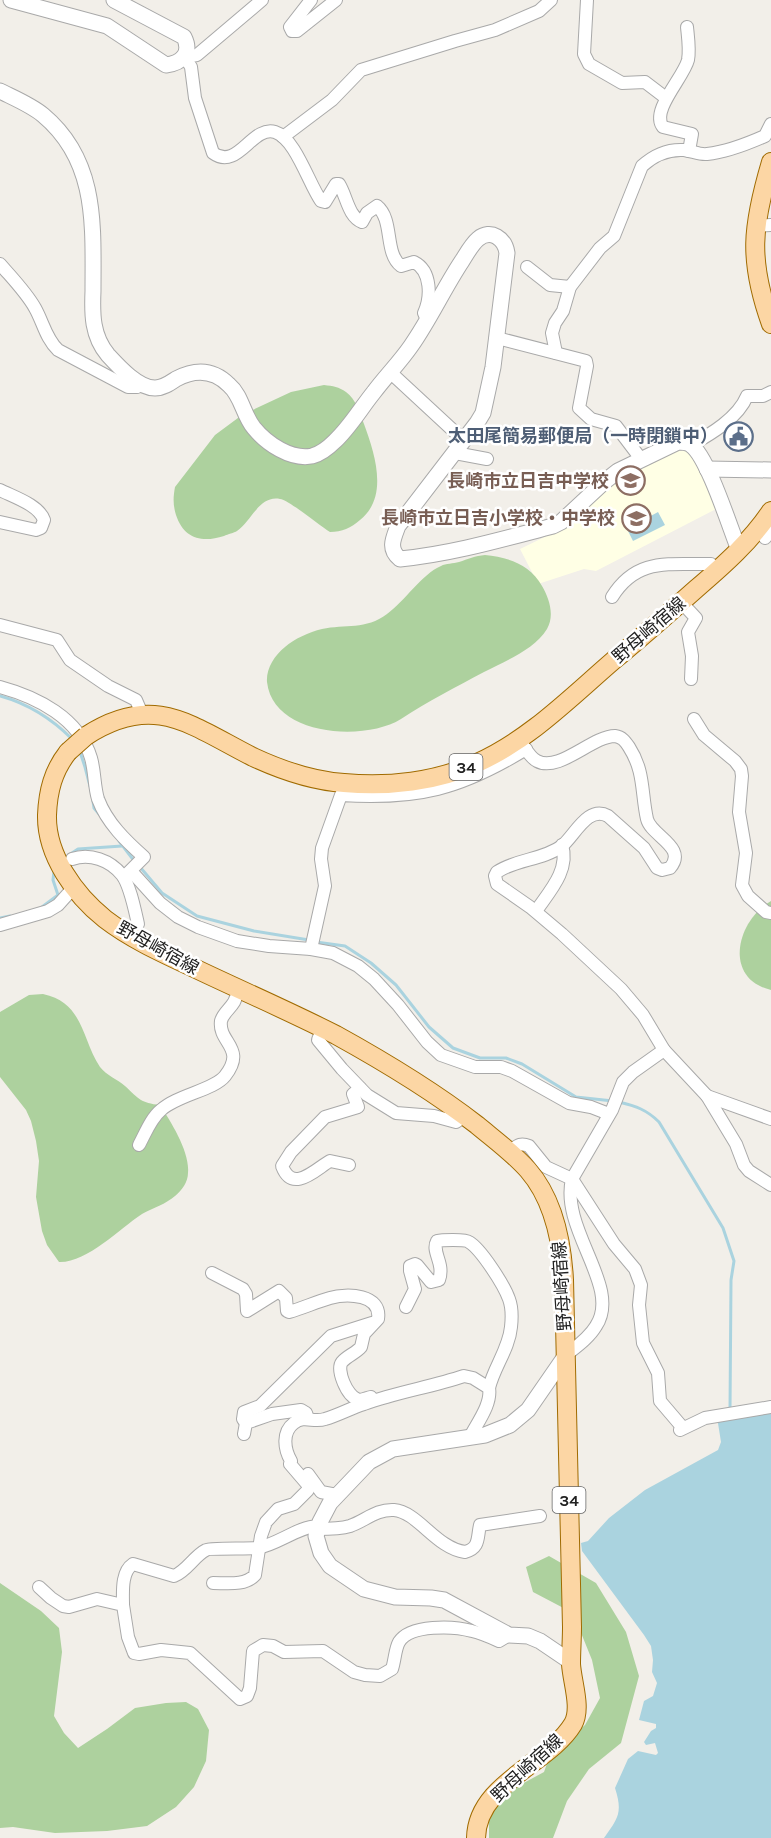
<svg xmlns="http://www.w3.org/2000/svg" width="771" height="1838" font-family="Karla,'Noto Sans JP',sans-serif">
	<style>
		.education { fill: #ffffe5 }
		.forest { fill: #add19e }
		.water { fill: #aad3df }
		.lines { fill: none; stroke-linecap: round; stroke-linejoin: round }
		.stream { stroke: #aad3df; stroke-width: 3 }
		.minor-casing { stroke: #a9a9a9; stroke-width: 14 }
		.tertiary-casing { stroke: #a9a9a9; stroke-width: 17 }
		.primary-casing { stroke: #a06b00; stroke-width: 20 }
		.minor { stroke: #fff; stroke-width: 12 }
		.tertiary { stroke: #fff; stroke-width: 15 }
		.primary { stroke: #fcd6a4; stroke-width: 18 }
		.primary-bridge-casing { stroke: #a06b00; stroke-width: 20; stroke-linecap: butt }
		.primary-bridge { stroke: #fcd6a4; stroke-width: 18 }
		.labels { text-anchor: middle; stroke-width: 5; stroke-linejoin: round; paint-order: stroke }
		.shield { fill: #fff; stroke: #646464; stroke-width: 1.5 }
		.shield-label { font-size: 16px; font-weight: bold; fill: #222 }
		.service-label { font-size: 18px; font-weight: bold; fill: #4e5e75; stroke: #fff; text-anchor: end }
		.education-label { font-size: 18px; font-weight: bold; fill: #785e54; stroke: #fff; text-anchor: end }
		.street-label { font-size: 18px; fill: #222; stroke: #fff }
	</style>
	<rect width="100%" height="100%" fill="#f2efe9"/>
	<polygon class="education" points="674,451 686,451 694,457 718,508 596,571 584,569 538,584 520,549 563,528 607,489 631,473"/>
	<g class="forest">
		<path d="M324,385c9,1 15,2 22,7 10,7 14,22 18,32 11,30 25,73 -4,96 -9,8 -18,12 -30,12 -10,-6 -41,-32 -50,-33 -21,-4 -29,23 -43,32 -3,2 -9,3 -13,5 -22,7 -40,3 -48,-21 -3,-10 -3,-17 -1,-28l40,-52 27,-20 49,-23z"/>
		<path d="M485,555c22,2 45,9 57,31 7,12 13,29 5,43 -13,21 -42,32 -63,43 -28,15 -56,29 -83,47 -37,23 -128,17 -134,-37 -1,-13 7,-26 18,-35 9,-8 24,-15 37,-18 23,-5 44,1 65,-15 17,-12 35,-40 54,-48 5,-3 12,-2 18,-4 9,-3 16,-6 26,-7z"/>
		<path d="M771,901v89c-48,-11 -35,-69 0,-89z"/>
		<path d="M43,994c41,9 38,44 57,73 7,9 17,12 25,19 14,13 16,17 35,19 11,17 30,47 28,68 0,9 -6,17 -13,23 -9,8 -22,12 -33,18 -23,15 -55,49 -83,48l-12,-17 -5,-14 -6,-34 3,-36 -3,-20 -5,-20 -5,-11 -26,-33v-65l29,-17z"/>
		<polygon points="549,1556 596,1583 626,1632 639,1676 621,1743 589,1769 567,1801 553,1838 489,1838 489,1816 507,1792 544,1772 550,1755 585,1725 600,1698 592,1660 573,1613 533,1592 526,1567"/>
		<polygon points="0,1583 41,1611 59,1628 62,1652 54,1716 64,1733 78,1748 107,1729 135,1708 166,1703 186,1702 198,1709 209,1730 206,1761 194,1787 176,1807 147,1826 107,1831 55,1833 13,1827 0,1828"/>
	</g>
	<g class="water">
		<polygon points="658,512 665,525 633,541 627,529"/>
		<path d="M771,1413v425h-167c14,-20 19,-25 11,-50l13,-29 10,-8 18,4 2,-2 -3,-10 -9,2 -2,-3 7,-11 5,-3v-4l-17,-4 5,-19 9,-5 4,-13 -5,-11 1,-12 -2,-14 -7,-11 -62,-84 -1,-8 7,-2 21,-23 36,-28 73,-40 3,-8 -4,-25z"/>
	</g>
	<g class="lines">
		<g class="stream">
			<path d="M0,696c29,8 51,22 72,43"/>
			<polyline points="79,749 85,767 90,786"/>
			<polyline points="93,801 94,808 99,814"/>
			<polyline points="119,841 135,862"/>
			<polyline points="63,859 78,849 122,846"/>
			<polyline points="140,867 162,893 197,916 254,931 309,940"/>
			<polyline points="42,907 58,895 53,880 54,871"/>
			<polyline points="0,918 10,916"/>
			<polyline points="316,942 345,946 371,963 396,985 429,1027 453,1048 480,1058 506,1058 522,1064 576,1097 613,1101"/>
			<path d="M619,1102c17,4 28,8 40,20l64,106 11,33 -3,19 -1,130"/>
		</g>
		<defs>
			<g id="minor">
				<path d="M262,0l-65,55 -12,2 6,10 4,31 18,55c25,18 39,-28 62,-21 20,6 34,52 46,69l4,1 11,-18h3c8,13 9,32 23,38l5,-9 10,-7c17,14 7,47 24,60l13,-4c18,9 17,36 10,51l3,7"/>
				<polyline points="311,0 290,27 292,31 297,31 336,0"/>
				<polyline points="587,0 584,54 589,64 622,83 645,82 666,98"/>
				<path d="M687,27c1,10 3,23 1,33 -4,17 -38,51 -25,67l29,7 -3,17"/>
				<polyline points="283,137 332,100 361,70 455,41 495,30 539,11 551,0"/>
				<polyline points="755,226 771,225"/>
				<path d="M0,264c12,14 26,28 35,44 8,14 11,31 23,42l70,37h9l5,-3"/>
				<polyline points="527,267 550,285 570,287"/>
				<polyline points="497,338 586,361 587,366 579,408 591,419 616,426 641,459"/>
				<path d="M556,353l-4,-20 3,-10 8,-12 7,-24 30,-39 14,-12 28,-70c12,-11 26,-17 42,-16 8,1 16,5 23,4 20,-2 40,-10 58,-18l6,-12"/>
				<polyline points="390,372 458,435 468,436"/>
				<path d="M691,445c20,-11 47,-27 56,-49h16l8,-4"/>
				<polyline points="455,453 487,459"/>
				<path d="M0,490c14,7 39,15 44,30l-3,8 -5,2 -36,-8"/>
				<polyline points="765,538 771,531"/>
				<path d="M612,597c25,-40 57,-32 99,-33l7,6"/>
				<polyline points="681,602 696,618 688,632 692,656 691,679"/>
				<polyline points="0,625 57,640 70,660 108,686 136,700 142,714"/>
				<path d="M0,687c37,10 79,31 91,71 4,14 3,28 7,41 9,24 28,42 46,58l-20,20"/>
				<polyline points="694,719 704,735 735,761 741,769 742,776 739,812 746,853 742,885 748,896 766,912 771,913"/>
				<path d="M519,740c5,6 11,18 18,21 22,12 55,-25 78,-25 7,1 10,5 14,11 16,25 12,45 18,72 4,17 41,28 23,49l-8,2 -5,-2 -13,-20 -36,-32c-20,-11 -33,19 -46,30 -19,14 -46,13 -65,26l-2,4 2,8 33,23 32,27 59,55 22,26 21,35 43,46 29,48 8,21 5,6 22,14"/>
				<path d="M72,859c18,-6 38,1 50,16 8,10 13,36 16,49l-7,12"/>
				<polyline points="131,871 160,903 178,917 198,927 237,941 269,946 311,949 333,953 358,966 374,979 398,1005 427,1042 441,1055 475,1067 501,1067 512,1071 569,1103 591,1107 609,1114"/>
				<path d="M536,911c13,-19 34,-41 26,-66"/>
				<polyline points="0,925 48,911 58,905 75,886"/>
				<path d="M311,949l14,-63 -4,-27 1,-11 19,-53c76,5 120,-6 185,-46"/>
				<polyline points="322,1029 318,1040 342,1069 367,1095 396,1113 434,1116 456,1122 465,1116"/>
				<polyline points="707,1096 771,1119"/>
				<path d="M139,1145c6,-11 12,-27 22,-35 16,-15 53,-20 64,-34 22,-28 -7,-33 -4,-55 2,-8 9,-12 13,-19 2,-4 3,-8 5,-12"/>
				<path d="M510,1151c7,-5 10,-9 19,-5l17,21 26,12 42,65 21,25 6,16 -2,20 4,38 15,30 2,28 23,27"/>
				<path d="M349,1165l-19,-4c-12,6 -37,34 -48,5l9,-14 34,-35 33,-10 -5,-13 7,-6"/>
				<path d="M212,1273l31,16 3,5 1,17 32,-20 7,7 1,13 2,1c14,-4 27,-10 41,-14 17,-5 52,-4 48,21l-14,15 -3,13c-5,6 -14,9 -19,15 -6,8 5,34 15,37 4,2 9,-1 14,-2"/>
				<path d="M406,1307l9,-18 -5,-18v-5l5,-2 2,1 14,17 8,-2c6,-17 -8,-28 -2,-39 4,-1 28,-2 32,1 12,7 35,43 40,57 3,8 3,19 2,28 -2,22 -17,40 -22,61"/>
				<path d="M566,1355c10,-8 23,-17 30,-29 26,-39 -36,-96 -24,-147l40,-69 11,-28 10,-10 31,-22"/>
				<polyline points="246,1423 243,1419 244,1412 260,1406 331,1336 372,1323"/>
				<polyline points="680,1430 705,1418 771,1407"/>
				<polyline points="244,1434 246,1423 272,1414 301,1410 306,1413 308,1419"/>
				<polyline points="308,1474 321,1492 337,1495"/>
				<path d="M317,1529c10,0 23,0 33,-3 15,-5 26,-17 44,-16 24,2 42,38 71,42 15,-4 12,-14 15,-27l60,-9"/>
				<path d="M213,1583c14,0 32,3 42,-8l6,-39 5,-14 12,-13 16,-5 14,-14v-5l-18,-21 1,-3c-7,-12 -9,-29 3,-38 10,-8 20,0 31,-4 14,-4 26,-11 39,-15 33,-12 67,-17 100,-28l9,2 16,10c3,16 -12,35 -19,49"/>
				<path d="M39,1587l12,11 12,8 6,1 28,-8 26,6 5,32 6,16 5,1 22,-4 29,3 50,46 7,-3 3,-8 3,-37 10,-6 10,1 11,6 39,-1 31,21 11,3 15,1 12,-7c3,-9 3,-20 7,-27 11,-18 55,-16 73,-11 9,2 18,6 27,10l10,-6"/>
				<path d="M123,1605c0,-13 -2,-33 10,-41l41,12c13,-5 20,-20 32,-26 3,-2 43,-1 51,-2 20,-3 40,-21 61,-22"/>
			</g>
			<g id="tertiary">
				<path d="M11,0l96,26 59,39c16,-2 26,-12 18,-28l-70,-37"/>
				<path d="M0,91c14,7 31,14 43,24 55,46 50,111 50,176 -1,23 -1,45 15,64 11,12 30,33 47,33 8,0 15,-5 21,-9 19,-10 37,-10 53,6 13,11 14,30 25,43 13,16 37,32 58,28 8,-2 17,-9 23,-15 15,-14 26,-33 39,-49 12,-16 26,-30 37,-46 19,-27 33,-58 51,-85 5,-8 10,-17 16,-22 13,-11 27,0 29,14l-14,114 -10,46 -6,10 -79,103c-5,13 -10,23 2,33 52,-5 103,-20 153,-33l8,-4 43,-40 14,-11 60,-29c5,0 9,0 13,3 17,12 39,83 48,105"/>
				<polyline points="707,469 771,470"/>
				<polyline points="566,1355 528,1410 510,1425 485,1435 393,1449 369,1462 330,1503 320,1522 316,1536 321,1553 330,1566 364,1589 395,1597 431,1598 444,1600 509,1635 528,1636 540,1641 571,1662"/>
			</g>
			<g id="primary">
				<path d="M771,162c-19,64 -23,98 0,162"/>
				<path d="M86,736c68,-44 104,-11 167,21 28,13 60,24 91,26 44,4 92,-1 133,-20 52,-23 94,-66 137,-103 28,-23 55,-47 82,-71 28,-24 55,-48 75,-78"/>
				<path d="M68,752c-15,19 -20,39 -21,63 -1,40 28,80 58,104 26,20 57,34 87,48 48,23 97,44 144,68 49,27 97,56 141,90 18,15 36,28 51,45 26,30 34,72 36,110l8,347c0,12 -1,25 -1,37 1,18 11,44 2,60 -24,40 -96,59 -97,114"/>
			</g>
		</defs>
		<use href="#minor" class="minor-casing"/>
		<use href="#tertiary" class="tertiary-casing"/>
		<use href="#primary" class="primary-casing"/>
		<use href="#minor" class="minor"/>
		<use href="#tertiary" class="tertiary"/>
		<use href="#primary" class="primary"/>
		<defs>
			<polyline id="primary-bridge" points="68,752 86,736"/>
		</defs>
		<use href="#primary-bridge" class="primary-bridge-casing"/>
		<use href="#primary-bridge" class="primary-bridge"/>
	</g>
	<defs>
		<symbol id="civic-ring" viewBox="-11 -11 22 22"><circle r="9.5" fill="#fff" stroke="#5c6f8a" stroke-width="1.5"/><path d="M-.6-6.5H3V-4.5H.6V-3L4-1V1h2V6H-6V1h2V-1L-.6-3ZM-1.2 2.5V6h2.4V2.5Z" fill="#5c6f8a"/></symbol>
		<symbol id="school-ring" viewBox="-11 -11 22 22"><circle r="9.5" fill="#fff" stroke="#8d6e63" stroke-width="1.5"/><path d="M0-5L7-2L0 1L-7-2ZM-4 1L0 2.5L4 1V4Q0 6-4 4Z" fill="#8d6e63"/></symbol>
	</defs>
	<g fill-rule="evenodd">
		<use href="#civic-ring" x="722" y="420" width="33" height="33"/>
		<use href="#school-ring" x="614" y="464" width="33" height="33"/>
		<use href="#school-ring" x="620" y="502" width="33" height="33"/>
	</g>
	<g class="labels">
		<g class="shield">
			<rect x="449.5" y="754" width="33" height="26" rx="4.5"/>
			<rect x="552.5" y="1487" width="33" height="26" rx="4.5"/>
		</g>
		<g class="shield-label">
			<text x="466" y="773">34</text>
			<text x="569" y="1506">34</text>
		</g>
		<g class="service-label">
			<text x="718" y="442">太田尾簡易郵便局（一時閉鎖中）</text>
		</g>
		<g class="education-label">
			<text x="609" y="487">長崎市立日吉中学校</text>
			<text x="615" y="524">長崎市立日吉小学校・中学校</text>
		</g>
		<g class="street-label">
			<text transform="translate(649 630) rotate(-41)" y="6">野母崎宿線</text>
			<text transform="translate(158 948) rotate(29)" y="6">野母崎宿線</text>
			<text transform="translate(562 1286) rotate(-94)" y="6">野母崎宿線</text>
			<text transform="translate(527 1768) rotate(-43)" y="6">野母崎宿線</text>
		</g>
	</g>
</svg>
